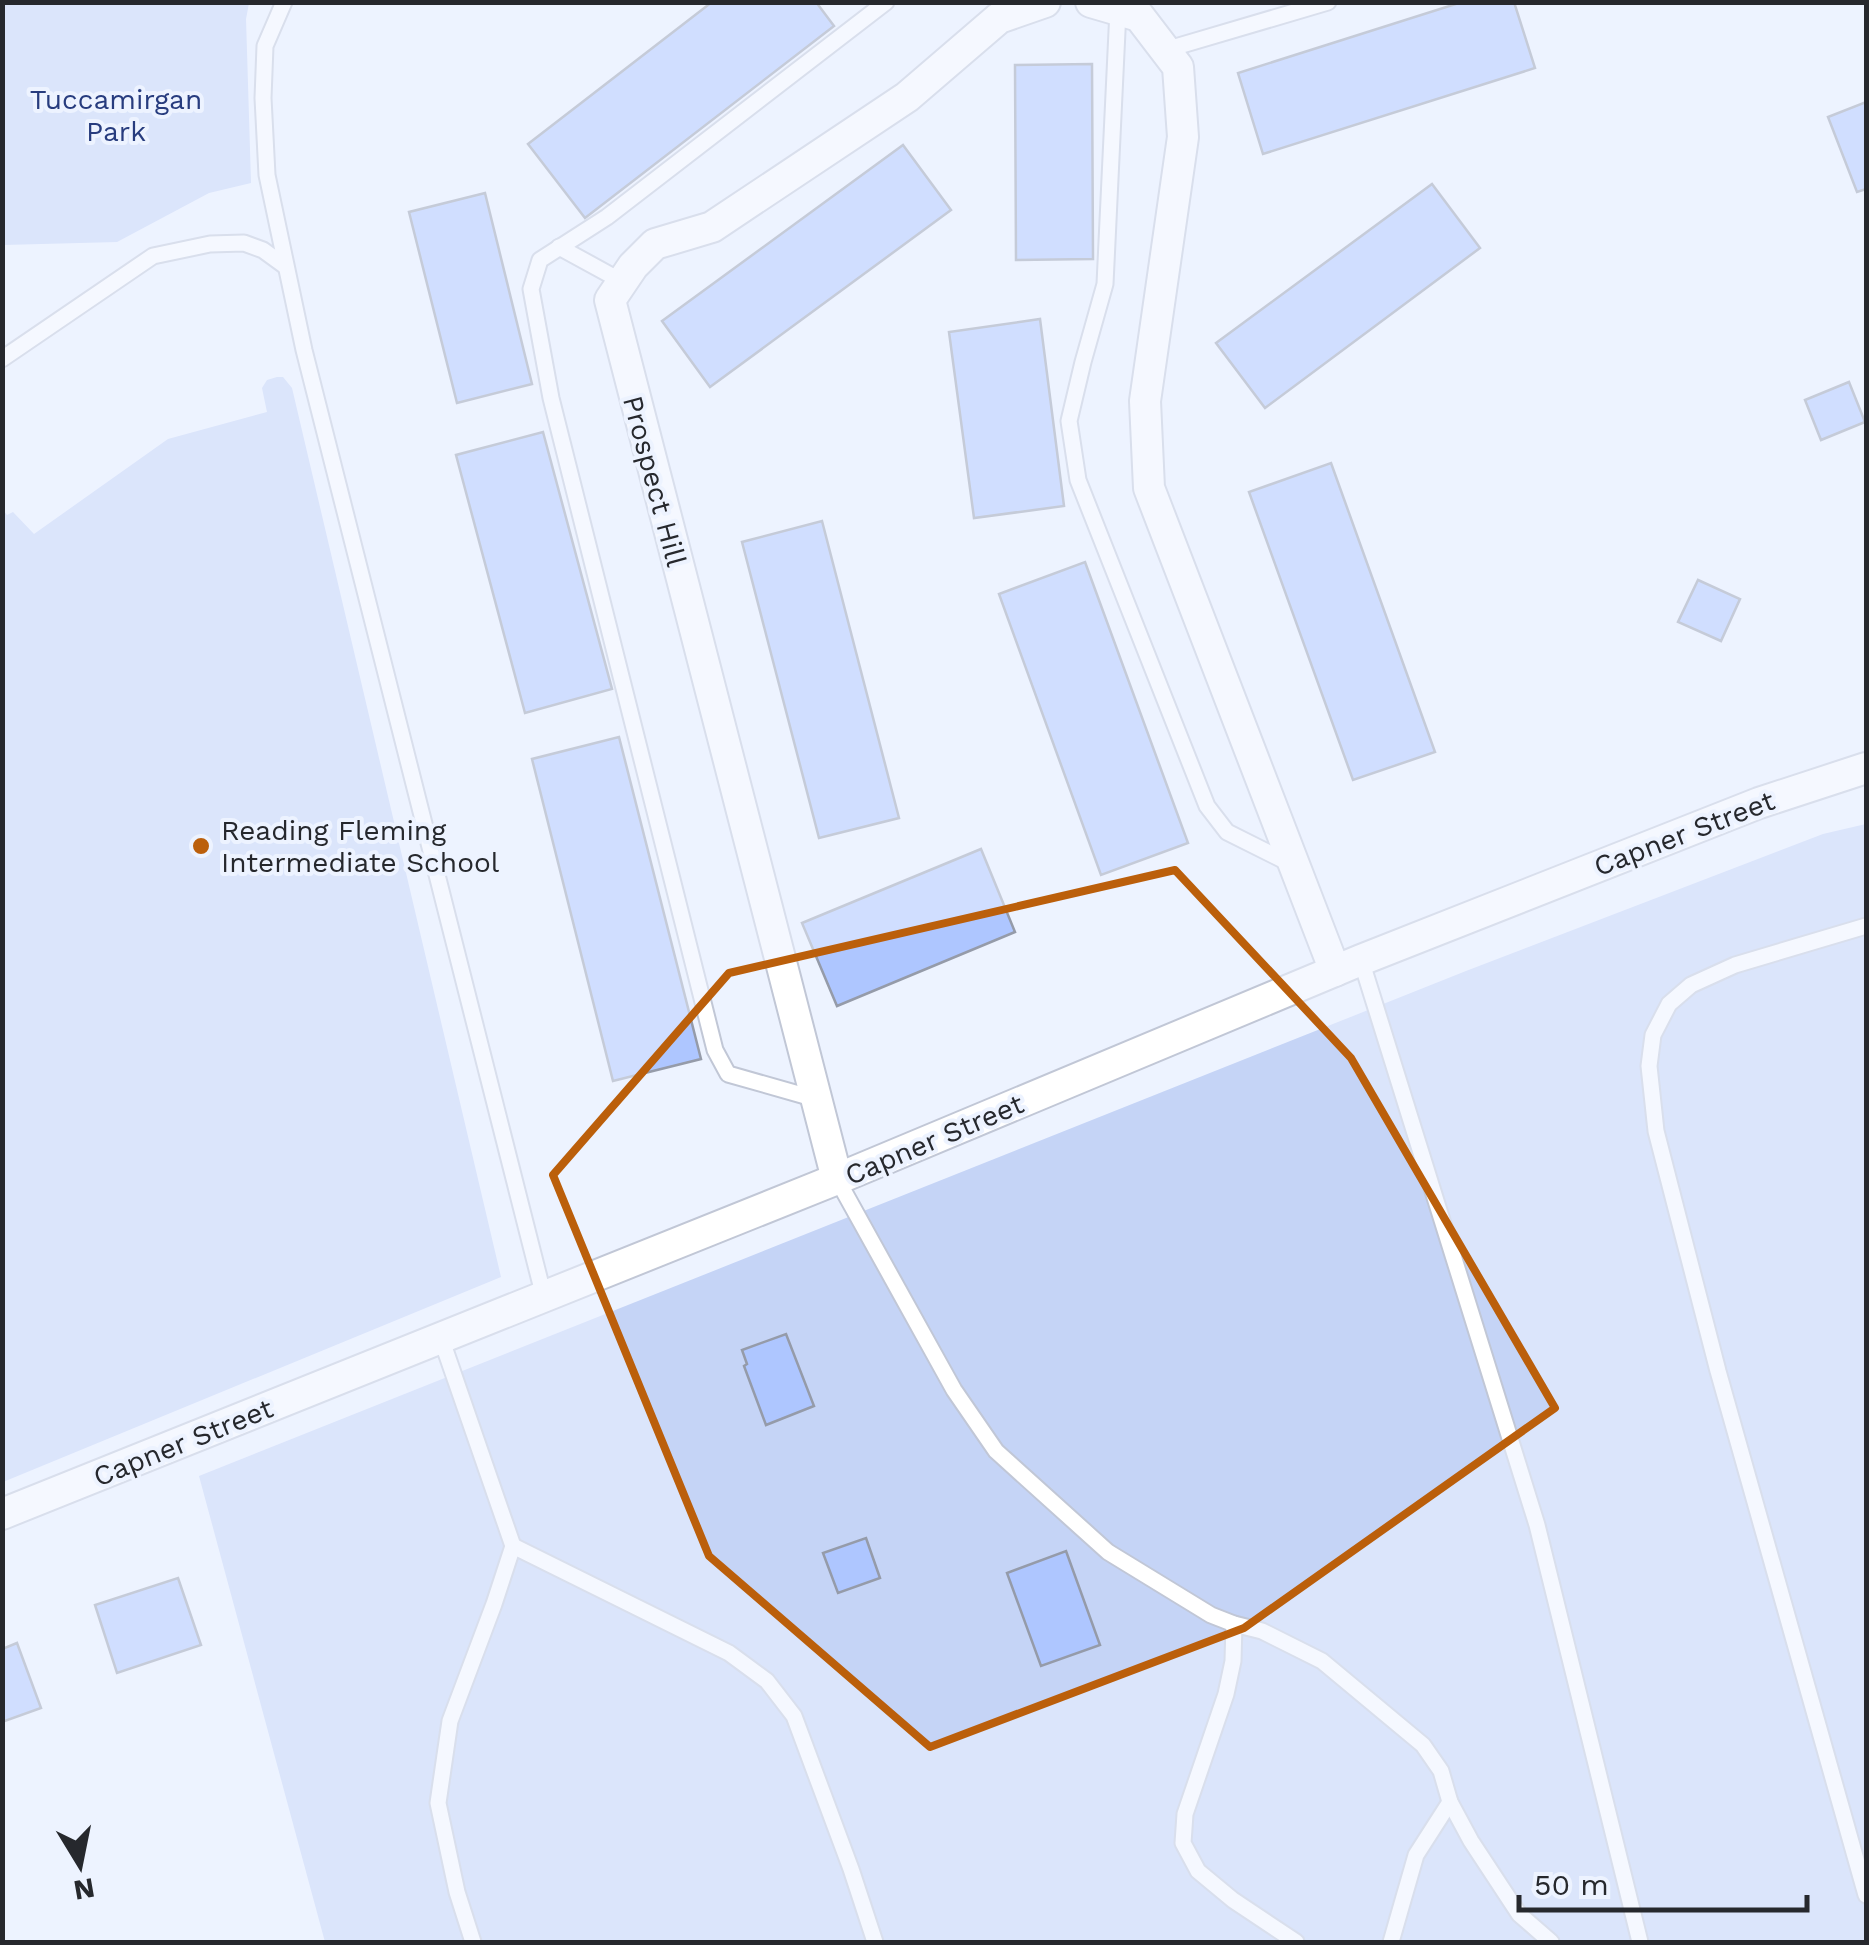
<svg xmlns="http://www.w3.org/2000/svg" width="1869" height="1945" font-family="'Work Sans',sans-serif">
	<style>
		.green { fill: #c5d4f6 }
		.building { fill: #aec6ff; stroke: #959ba9; stroke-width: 2.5 }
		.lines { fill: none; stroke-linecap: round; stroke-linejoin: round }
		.service-casing { stroke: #c1c7d6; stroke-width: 19 }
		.minor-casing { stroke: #c1c7d6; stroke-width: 34 }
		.service { stroke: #fff; stroke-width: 15 }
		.minor { stroke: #fff; stroke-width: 30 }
		.marked { fill: none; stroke: #bb5f0b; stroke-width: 8; stroke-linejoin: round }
		.poi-dot { fill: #bb5f0b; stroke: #edf3ff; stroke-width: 4 }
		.labels { text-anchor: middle; stroke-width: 8; stroke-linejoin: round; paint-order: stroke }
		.park-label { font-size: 28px; fill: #273c7e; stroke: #edf3ff }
		.street-label { font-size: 28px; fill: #26282d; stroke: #edf3ff }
		.poi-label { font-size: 28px; fill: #26282d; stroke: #edf3ff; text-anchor: start }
	</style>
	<rect width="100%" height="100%" fill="#edf3ff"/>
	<g class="green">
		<polygon points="2,3 249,3 246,19 251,183 209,193 117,242 3,245"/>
		<polygon points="277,377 283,377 292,388 501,1277 3,1482 3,510 7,515 13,512 34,534 168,439 267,412 262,388 267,380"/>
		<polygon points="1866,824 1866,1942 325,1942 199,1476 1466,971 1823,834"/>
	</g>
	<g class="building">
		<polygon points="712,2 816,2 834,26 585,218 528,144"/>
		<polygon points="1462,2 1514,2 1535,68 1263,154 1238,73"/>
		<polygon points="1092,64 1093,259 1016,260 1015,65"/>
		<polygon points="1866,102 1866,189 1857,192 1828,117"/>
		<polygon points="903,145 951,210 710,387 662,321"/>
		<polygon points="1432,184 1480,248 1265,408 1216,343"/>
		<polygon points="485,193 532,384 457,403 409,212"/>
		<polygon points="1040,319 1064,506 974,518 949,332"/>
		<polygon points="1849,382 1865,422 1821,440 1805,400"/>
		<polygon points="543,432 612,689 525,713 456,455"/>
		<polygon points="1331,463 1435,752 1353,780 1249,492"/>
		<polygon points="822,521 899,818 819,838 742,542"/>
		<polygon points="1085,562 1188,843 1101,875 999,594"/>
		<polygon points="1698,580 1740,599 1721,641 1678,622"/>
		<polygon points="619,737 701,1059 613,1081 532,759"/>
		<polygon points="981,849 1015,932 837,1006 802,923"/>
		<polygon points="786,1334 814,1406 766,1425 744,1366 747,1364 742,1350"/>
		<polygon points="866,1538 880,1578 838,1593 823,1553"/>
		<polygon points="1066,1551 1100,1645 1041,1666 1007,1573"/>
		<polygon points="178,1578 201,1645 117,1673 95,1605"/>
		<polygon points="17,1643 41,1708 2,1722 2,1649"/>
	</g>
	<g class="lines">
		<defs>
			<g id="service">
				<polyline points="284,2 265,46 263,98 267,175 304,350 544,1297"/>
				<polyline points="1118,10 1105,284 1083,362 1069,421 1078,480 1207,806 1227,832 1291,864"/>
				<polyline points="1165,50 1328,2"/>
				<polyline points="559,247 623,282"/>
				<polyline points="2,359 153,256 210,244 244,243 263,250 285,266"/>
				<polyline points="1866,926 1735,965 1691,985 1669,1004 1653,1035 1649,1066 1656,1131 1718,1371 1866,1895"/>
				<polyline points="1361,960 1537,1525 1640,1942"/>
				<polyline points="816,1099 728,1074 715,1050 551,398 531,289 540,260 607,217 886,2"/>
				<polyline points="837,1179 954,1390 996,1451 1108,1552 1211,1615 1234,1624 1262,1631 1322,1661 1423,1745 1441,1771 1450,1802 1471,1841 1519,1914 1551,1942"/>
				<polyline points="441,1338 513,1546 494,1604 450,1721 438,1803 457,1892 473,1942"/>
				<polyline points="513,1546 729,1653 767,1681 794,1716 851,1869 875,1942"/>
				<polyline points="1234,1624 1233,1661 1226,1694 1185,1814 1183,1843 1198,1871 1233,1900 1296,1942"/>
				<polyline points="1391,1942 1416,1855 1450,1802"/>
			</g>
			<g id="minor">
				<polyline points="1091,2 1139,16 1178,67 1183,137 1145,401 1149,488 1335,971"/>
				<polyline points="837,1179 610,300 633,266 655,244 712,227 907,97 999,18 1045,2"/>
				<polyline points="2,1514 837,1179 1361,960 1759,803 1866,768"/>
			</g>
		</defs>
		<use href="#service" class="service-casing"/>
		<use href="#minor" class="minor-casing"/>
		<use href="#service" class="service"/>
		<use href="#minor" class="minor"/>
	</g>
	<path d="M0 0H1869V1945H0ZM1175,870l176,188 204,350 -311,220 -314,119 -221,-191 -156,-381 176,-202z" fill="#edf3ff" fill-opacity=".55" fill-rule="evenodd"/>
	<path class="marked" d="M1175,870l176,188 204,350 -311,220 -314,119 -221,-191 -156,-381 176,-202z"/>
	<circle class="poi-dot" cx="201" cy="846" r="10"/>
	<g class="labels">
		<g class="park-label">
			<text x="116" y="109">Tuccamirgan<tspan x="116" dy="32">Park</tspan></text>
		</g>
		<g class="street-label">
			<text transform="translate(655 481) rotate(75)" y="10">Prospect Hill</text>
			<text transform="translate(1684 833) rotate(-21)" y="10">Capner Street</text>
			<text transform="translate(934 1139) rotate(-23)" y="10">Capner Street</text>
			<text transform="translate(183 1442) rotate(-22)" y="10">Capner Street</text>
		</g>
		<g class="poi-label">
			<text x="221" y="840">Reading Fleming<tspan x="221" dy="32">Intermediate School</tspan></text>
		</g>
	</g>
	<rect width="1869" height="1945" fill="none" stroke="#26282d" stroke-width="10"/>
	<g transform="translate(80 1865) rotate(170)" stroke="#edf3ff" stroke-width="8" paint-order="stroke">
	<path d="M0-8L18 38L0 25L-18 38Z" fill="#26282d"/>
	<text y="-15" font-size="28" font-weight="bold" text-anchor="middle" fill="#26282d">N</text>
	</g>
	<path d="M1519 1895v15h288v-15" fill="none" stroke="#26282d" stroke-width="5"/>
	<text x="1534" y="1895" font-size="30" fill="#26282d" stroke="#edf3ff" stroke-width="8" paint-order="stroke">50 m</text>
</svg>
